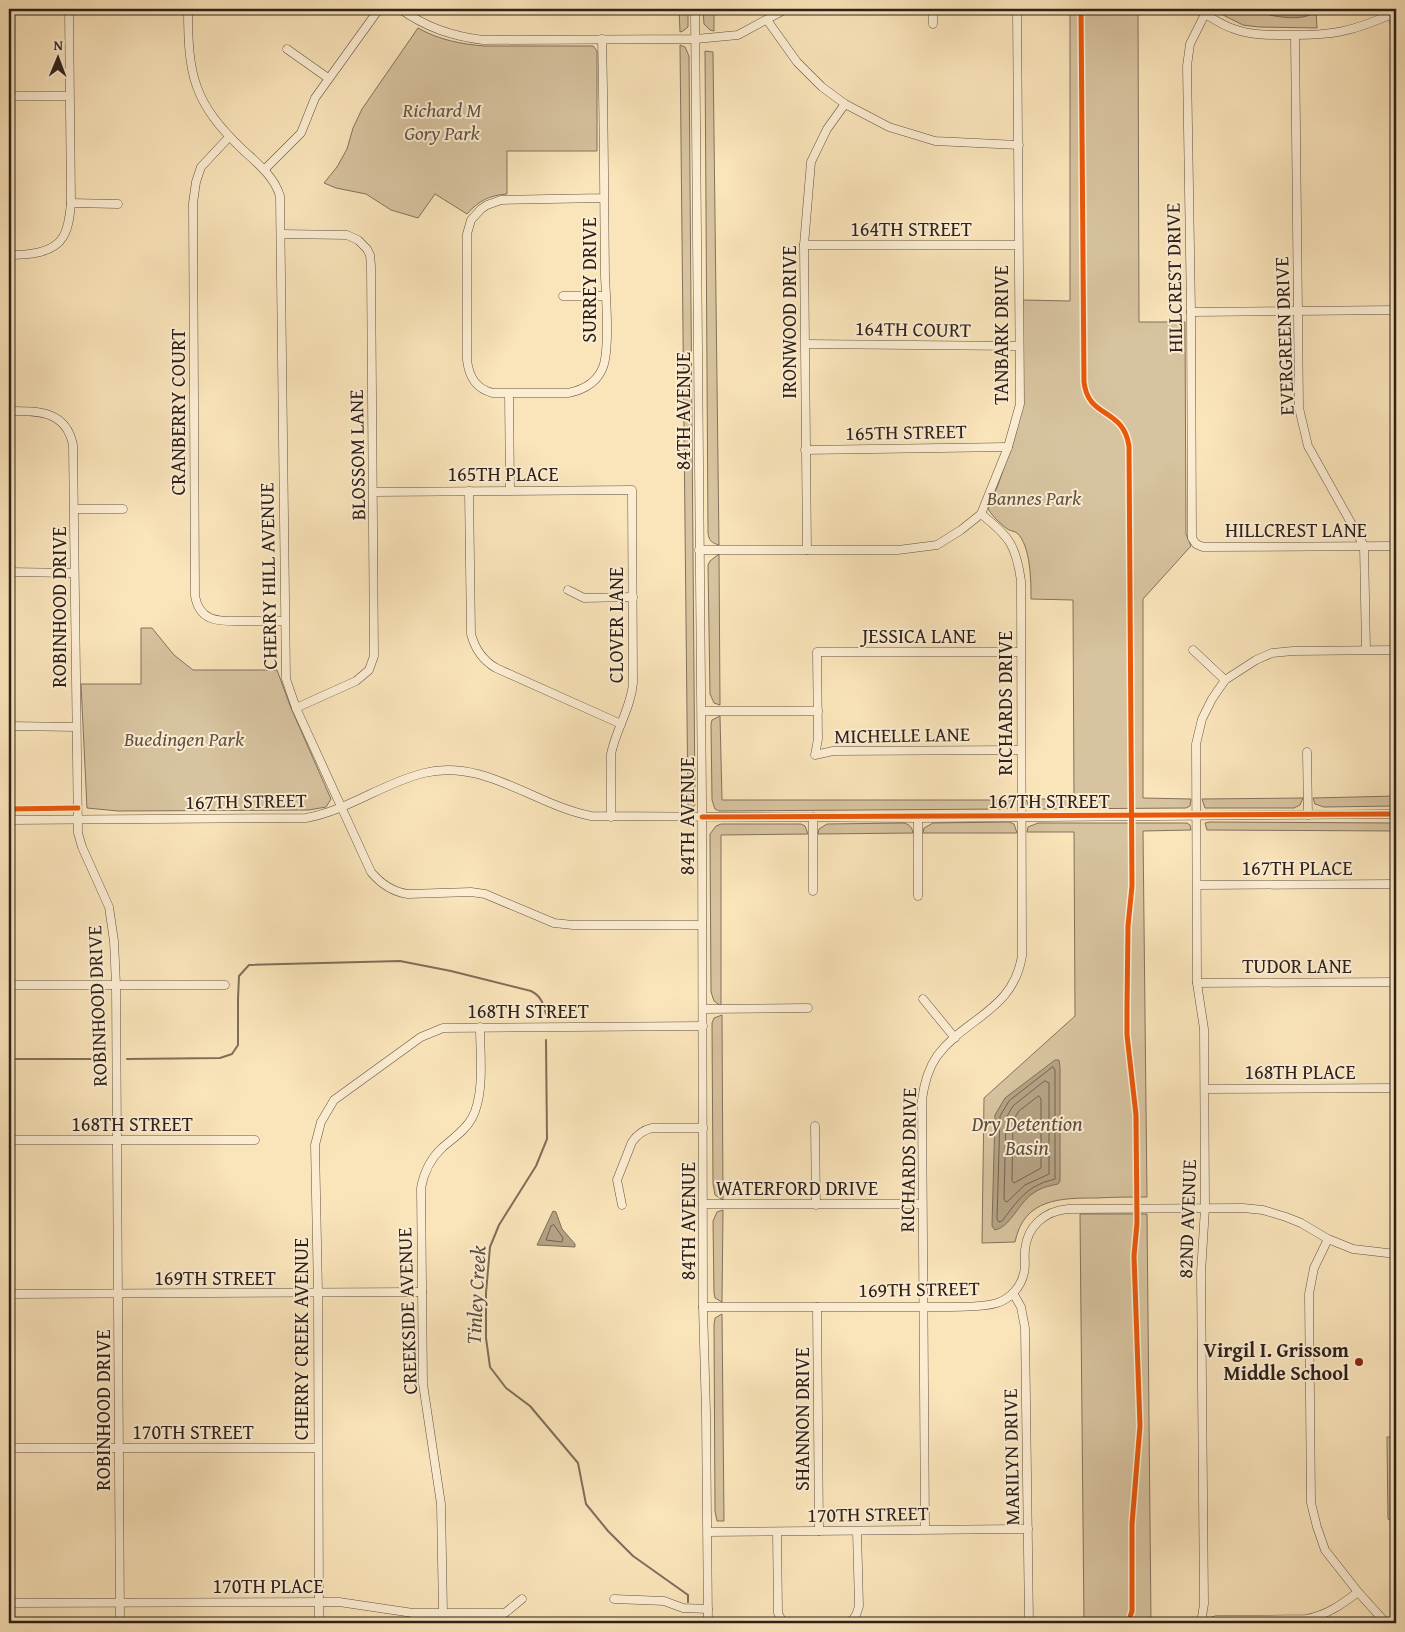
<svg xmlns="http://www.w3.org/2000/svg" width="1405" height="1632" font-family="'Gentium Book Plus',serif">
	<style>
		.green { fill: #d7c39f; stroke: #82725d }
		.water { fill: #b5a284; stroke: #7f6e5a }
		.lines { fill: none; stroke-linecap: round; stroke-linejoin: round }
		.shore { stroke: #726250; stroke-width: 1 }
		.stream { stroke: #7f6e5a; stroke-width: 2 }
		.minor-casing { stroke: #615243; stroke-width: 9 }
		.minor { stroke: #fcedd2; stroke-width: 8 }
		.cycleway-casing { stroke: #fcedd2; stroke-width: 8 }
		.cycleway { stroke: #e8590c; stroke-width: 5 }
		.poi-dot { fill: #8f2418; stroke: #fcedd2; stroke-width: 2 }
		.labels { text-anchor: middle; stroke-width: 4; stroke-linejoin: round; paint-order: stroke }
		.park-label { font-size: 20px; font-style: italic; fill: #615243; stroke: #fcedd2 }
		.street-label { font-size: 20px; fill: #2e211b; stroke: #fcedd2 }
		.poi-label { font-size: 20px; font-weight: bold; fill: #2e211b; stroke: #fcedd2; text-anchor: end }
		.water-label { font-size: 21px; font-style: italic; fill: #5d4e40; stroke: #fcedd2 }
	</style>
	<rect width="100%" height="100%" fill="#fae4ba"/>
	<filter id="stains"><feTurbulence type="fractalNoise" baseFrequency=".004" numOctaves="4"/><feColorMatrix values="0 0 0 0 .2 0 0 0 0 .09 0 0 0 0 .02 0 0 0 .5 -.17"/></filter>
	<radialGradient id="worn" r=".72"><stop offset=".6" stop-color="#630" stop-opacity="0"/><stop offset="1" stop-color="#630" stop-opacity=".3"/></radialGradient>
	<g class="green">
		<polygon points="679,9 688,9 688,27 683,31 680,32"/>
		<polygon points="703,9 714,9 714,31 710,30 704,24"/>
		<path d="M1070,9h68l1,313h46l1,212 5,12 -48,53v199l48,1 -1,7 -4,2 -149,1 -9,-4 -2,-6h48l-1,-199 -42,-1c0,-17 0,-53 -14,-66 -2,-2 -8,-2 -11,-5 -4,-3 -17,-15 -18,-20l10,-23 19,-56 6,-129 47,1z"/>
		<polygon points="1211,9 1316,9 1317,28 1259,27 1243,25"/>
		<path d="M418,28c21,12 43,16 66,18h109l4,5v100h-90v43c-17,1 -29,7 -40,20l-32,-20 -17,24 -27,-8 -25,-16 -30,-6 -12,-5 13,-16 10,-18 6,-21 9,-19z"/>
		<polygon points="680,45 685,47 689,56 695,800 695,805 688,810"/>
		<path d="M705,51l8,1 6,493c-7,-2 -10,-4 -11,-12z"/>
		<polygon points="719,554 720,705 714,703 710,694 708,565 710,561"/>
		<polygon points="141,628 152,628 174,655 193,670 277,670 291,708 331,799 326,807 309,810 118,811 87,808 81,684 141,684"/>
		<polygon points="720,716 722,800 1015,800 1012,807 1004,809 719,811 715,809 712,800 711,724 712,720"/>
		<polygon points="1396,796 1396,806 1324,807 1315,804 1313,798"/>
		<polygon points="1303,798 1300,805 1294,808 1205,808 1202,799"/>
		<polygon points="1009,822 1014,824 1017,833 923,833 924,828 933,823"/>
		<polygon points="1210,822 1396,823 1396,831 1207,830 1205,823"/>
		<path d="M904,823c6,2 8,4 9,10l-95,1 1,-5 8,-5z"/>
		<path d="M1038,823h149l3,2 1,5 -48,1 4,366c-17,0 -33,0 -50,1 -36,0 -73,0 -82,44l-33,1 2,-145 91,-82 -1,-184h-47l1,-5z"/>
		<polygon points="721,824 801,824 805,826 808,834 721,835 721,1006 714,1001 711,992 710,834 716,826"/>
		<polygon points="722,1015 723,1200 715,1195 713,1184 712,1023 714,1018"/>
		<polygon points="723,1210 722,1302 715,1298 714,1293 713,1221 717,1212"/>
		<polygon points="1147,1214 1151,1623 1084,1623 1080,1214"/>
		<polygon points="722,1314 724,1521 717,1521 715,1511 714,1325 715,1318"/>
		<polygon points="1387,1437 1396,1437 1396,1524 1388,1519"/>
	</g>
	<g class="water">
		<path d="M1246,9h64v6c-18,7 -46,-1 -64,-6z"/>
		<path d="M1055,1060h4l1,7v114l-2,3c-10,2 -18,4 -26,10 -13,9 -22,33 -37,36l-3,-4 3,-111 10,-17z"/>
		<polygon points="553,1211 556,1212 562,1229 575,1244 575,1247 537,1245"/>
	</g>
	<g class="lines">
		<g class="shore">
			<path d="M1053,1067l2,3v109c-5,2 -10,2 -15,5 -17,7 -27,23 -38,37l-3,1 -2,-3 3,-103 9,-15z"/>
			<polygon points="1045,1081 1049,1083 1049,1174 1025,1185 1008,1201 1006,1202 1004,1199 1006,1118 1013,1106"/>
			<polygon points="1039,1096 1041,1099 1041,1168 1014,1183 1012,1181 1013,1120 1019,1111"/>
			<polygon points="554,1225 563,1238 562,1242 546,1240 551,1226"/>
		</g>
		<g class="stream">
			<polyline points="546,1040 547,1139 536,1166 499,1225 490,1247 486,1293 486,1338 490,1367 506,1388 530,1406 578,1463 586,1504 608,1531 633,1556 688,1595 688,1602"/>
			<polyline points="9,1059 105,1059"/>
			<path d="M127,1059l93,-1 12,-4 6,-9v-46l1,-23 10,-11 151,-4 51,10 80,20c10,5 12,12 15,23"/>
		</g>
		<defs>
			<g id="minor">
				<path d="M188,9c0,66 5,93 54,140 15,14 32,27 38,47l6,483 10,29 75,164c10,12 22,20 37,22l63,-2 14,2 69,29 19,2h129"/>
				<path d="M400,9c26,18 51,27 83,31l213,-1 42,-4 48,-26"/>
				<polyline points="695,9 702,802 703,1307 706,1413 708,1623"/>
				<polyline points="933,9 933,24"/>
				<path d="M1197,9c12,7 24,16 37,20 17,6 33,6 50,6 47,1 69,-3 112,-23"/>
				<polyline points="1389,9 1396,27"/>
				<polyline points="1205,14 1190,44 1187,66 1191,312 1192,538 1196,544 1203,547 1396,546"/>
				<polyline points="767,20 797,62 822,87 845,104 889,127 935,141 1019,145"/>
				<polyline points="1295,36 1299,408 1308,446 1364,546 1366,650"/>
				<path d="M602,39c2,79 2,158 3,237 1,21 5,73 -2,91 -6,16 -20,23 -35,26h-75c-17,-4 -24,-16 -26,-33v-126l4,-14 10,-11 6,-4 14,-5 103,-2"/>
				<polyline points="287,49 328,78"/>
				<polyline points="9,96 69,96"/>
				<path d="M229,137l-28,30 -5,15 -3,21 2,393c5,28 27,25 49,25 14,0 27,0 40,0"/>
				<polyline points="264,170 301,133 315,98 379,9"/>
				<polyline points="71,203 118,204"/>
				<polyline points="281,234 347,235 358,240 367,249 370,255 371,266 374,656 369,670 356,681 296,708"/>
				<polyline points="804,245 1018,245"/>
				<path d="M9,255c17,0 44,-1 54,-18 6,-10 7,-23 8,-34l-2,-194"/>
				<polyline points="563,296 605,296"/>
				<polyline points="1191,312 1396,310"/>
				<polyline points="806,344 1019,346"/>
				<polyline points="509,394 510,490"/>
				<path d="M9,411c28,0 57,-1 64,34l5,388 4,14 27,60 5,34 2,44 4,638"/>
				<polyline points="805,450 1008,447"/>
				<path d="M469,491l2,143c4,15 11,26 25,34l125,56"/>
				<path d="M374,492l258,-2 1,193c-2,25 -17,46 -22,71v63"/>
				<polyline points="75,509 123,509"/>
				<polyline points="699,550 898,550 937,545 961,530 981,514 1008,447 1020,404 1017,9"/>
				<polyline points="807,550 804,245 811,162 827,129 845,104"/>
				<polyline points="9,572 74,573"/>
				<polyline points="568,590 584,598 633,597"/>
				<polyline points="1193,650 1225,680"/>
				<polyline points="1020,652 817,652 818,739 815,755 833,751 1021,750"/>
				<polyline points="702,711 818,711"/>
				<polyline points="9,726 76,727"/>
				<polyline points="1307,752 1308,815"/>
				<polyline points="813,817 813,891"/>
				<path d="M9,820l297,-2c43,-8 77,-35 118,-45 60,-15 110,32 167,43l327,2 478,-4"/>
				<polyline points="1197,885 1396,884"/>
				<polyline points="918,896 918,818"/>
				<polyline points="1197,983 1396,982"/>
				<polyline points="9,985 225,985"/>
				<polyline points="923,999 955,1038"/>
				<polyline points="703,1009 808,1008"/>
				<polyline points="1205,1089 1396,1088"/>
				<polyline points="815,1126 816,1205"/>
				<polyline points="9,1140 255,1140"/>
				<polyline points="703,1204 922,1204"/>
				<path d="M622,1205l-5,-25 15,-38c5,-7 11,-12 20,-14h51"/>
				<polyline points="1328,1239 1314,1268 1309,1294 1311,1503 1317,1527 1325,1550 1358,1592 1386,1623"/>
				<polyline points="1013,1293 1021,1307 1025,1328 1029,1623"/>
				<polyline points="9,1294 422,1292"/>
				<path d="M703,1307h244c16,-1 34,1 50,-4 13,-4 24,-16 27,-30 2,-7 0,-15 1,-23 2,-24 20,-39 43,-41l175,-1 20,2 23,7 15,6 27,16 25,10 43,5"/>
				<polyline points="817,1307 819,1531"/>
				<polyline points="9,1448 318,1448"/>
				<path d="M925,1529l-3,-429c2,-16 6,-31 15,-44 29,-39 76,-45 85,-100l-1,-375c-5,-36 -12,-45 -40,-67"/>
				<polyline points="708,1532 1028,1529"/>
				<polyline points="777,1532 778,1613 782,1621 786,1623"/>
				<polyline points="614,1599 664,1601 683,1608 708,1609"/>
				<polyline points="9,1603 339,1602 413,1613 505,1613 522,1599"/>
				<path d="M443,1613l-2,-109 -18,-120 -2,-196c3,-16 9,-29 21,-40 11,-10 23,-17 30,-30 13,-24 8,-64 8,-91"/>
				<polyline points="319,1623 318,1293 315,1145 321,1122 334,1100 421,1037 443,1028 703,1026"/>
				<path d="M848,1623c7,-4 9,-9 11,-17l-2,-75"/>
				<polyline points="1201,1623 1204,1604 1201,1273 1205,1208 1204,1029 1197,983 1196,744 1202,719 1212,699 1225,680 1256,660 1272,653 1293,651 1396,650"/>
				<path d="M1208,1623l8,-3 90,-1c21,-4 35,-14 52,-27"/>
			</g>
		</defs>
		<use href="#minor" class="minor-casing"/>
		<use href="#minor" class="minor"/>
		<defs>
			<g id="cycleway">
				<path d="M1081,9l3,373c4,37 39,25 45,64l3,440 -4,40 -1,82v27l9,80 1,108 -3,33 6,170 -8,98v87l-4,12"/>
				<polyline points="9,809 78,808"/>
				<polyline points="702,817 1396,814"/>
			</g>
		</defs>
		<use href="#cycleway" class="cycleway-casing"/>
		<use href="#cycleway" class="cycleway"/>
	</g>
	<circle class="poi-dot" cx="1359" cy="1362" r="5"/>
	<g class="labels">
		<g class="park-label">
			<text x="442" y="117">Richard M<tspan x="442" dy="23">Gory Park</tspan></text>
			<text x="1034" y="505">Bannes Park</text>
			<text x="184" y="746">Buedingen Park</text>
		</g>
		<g class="street-label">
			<text x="911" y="236">164TH STREET</text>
			<text transform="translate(1174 278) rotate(-91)" y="7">HILLCREST DRIVE</text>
			<text transform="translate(589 280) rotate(-90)" y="7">SURREY DRIVE</text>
			<text transform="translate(789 322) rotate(-90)" y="7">IRONWOOD DRIVE</text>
			<text transform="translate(913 329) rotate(1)" y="7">164TH COURT</text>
			<text transform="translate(1001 335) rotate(-90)" y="7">TANBARK DRIVE</text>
			<text transform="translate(1284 336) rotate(-92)" y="7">EVERGREEN DRIVE</text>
			<text transform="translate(683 411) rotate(-90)" y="7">84TH AVENUE</text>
			<text transform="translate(178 412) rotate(-90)" y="7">CRANBERRY COURT</text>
			<text transform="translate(906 432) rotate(-1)" y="7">165TH STREET</text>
			<text transform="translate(357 455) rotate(-91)" y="7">BLOSSOM LANE</text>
			<text x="503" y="481">165TH PLACE</text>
			<text x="1296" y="537">HILLCREST LANE</text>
			<text transform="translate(268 576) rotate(-91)" y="7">CHERRY HILL AVENUE</text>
			<text transform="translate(59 607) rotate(-90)" y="7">ROBINHOOD DRIVE</text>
			<text transform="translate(616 625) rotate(-90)" y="7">CLOVER LANE</text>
			<text x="919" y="643">JESSICA LANE</text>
			<text transform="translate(1005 703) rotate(-90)" y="7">RICHARDS DRIVE</text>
			<text transform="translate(902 735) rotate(-1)" y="7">MICHELLE LANE</text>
			<text transform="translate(246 801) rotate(-1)" y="7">167TH STREET</text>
			<text x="1049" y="808">167TH STREET</text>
			<text transform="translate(687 816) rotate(-90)" y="7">84TH AVENUE</text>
			<text x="1297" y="875">167TH PLACE</text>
			<text x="1297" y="973">TUDOR LANE</text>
			<text transform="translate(97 1006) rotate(-92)" y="7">ROBINHOOD DRIVE</text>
			<text x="528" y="1018">168TH STREET</text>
			<text x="1300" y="1079">168TH PLACE</text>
			<text x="132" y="1131">168TH STREET</text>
			<text transform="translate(908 1160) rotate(-89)" y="7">RICHARDS DRIVE</text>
			<text x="797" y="1195">WATERFORD DRIVE</text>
			<text transform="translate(1187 1219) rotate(-88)" y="7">82ND AVENUE</text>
			<text transform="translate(688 1221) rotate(-90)" y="7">84TH AVENUE</text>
			<text x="215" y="1285">169TH STREET</text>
			<text transform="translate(919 1289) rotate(-1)" y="7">169TH STREET</text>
			<text transform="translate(407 1311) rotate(-92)" y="7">CREEKSIDE AVENUE</text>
			<text transform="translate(301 1339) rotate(-90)" y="7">CHERRY CREEK AVENUE</text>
			<text transform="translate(103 1410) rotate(-90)" y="7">ROBINHOOD DRIVE</text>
			<text transform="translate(802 1419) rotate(-90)" y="7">SHANNON DRIVE</text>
			<text x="193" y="1439">170TH STREET</text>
			<text transform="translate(1011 1457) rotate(-91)" y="7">MARILYN DRIVE</text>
			<text transform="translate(868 1514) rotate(-1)" y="7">170TH STREET</text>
			<text x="268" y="1593">170TH PLACE</text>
		</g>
		<g class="poi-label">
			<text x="1349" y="1357">Virgil I. Grissom<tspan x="1349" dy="23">Middle School</tspan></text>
		</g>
		<g class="water-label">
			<text x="1027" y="1131">Dry Detention<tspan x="1027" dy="24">Basin</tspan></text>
			<text transform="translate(476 1295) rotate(-87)" y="7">Tinley Creek</text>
		</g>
	</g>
	<rect width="1405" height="1632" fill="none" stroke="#fae4ba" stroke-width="30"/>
	<rect x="10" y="10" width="1385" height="1612" fill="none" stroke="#2e211b" stroke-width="2.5"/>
	<rect x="15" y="15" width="1375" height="1602" fill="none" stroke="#2e211b"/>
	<g transform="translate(58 58) rotate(1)" stroke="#fcedd2" stroke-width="4" paint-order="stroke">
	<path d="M0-4L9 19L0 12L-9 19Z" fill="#2e211b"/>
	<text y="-8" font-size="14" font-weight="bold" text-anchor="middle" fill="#2e211b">N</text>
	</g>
	<rect width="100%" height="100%" filter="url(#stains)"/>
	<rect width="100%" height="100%" fill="url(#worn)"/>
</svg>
